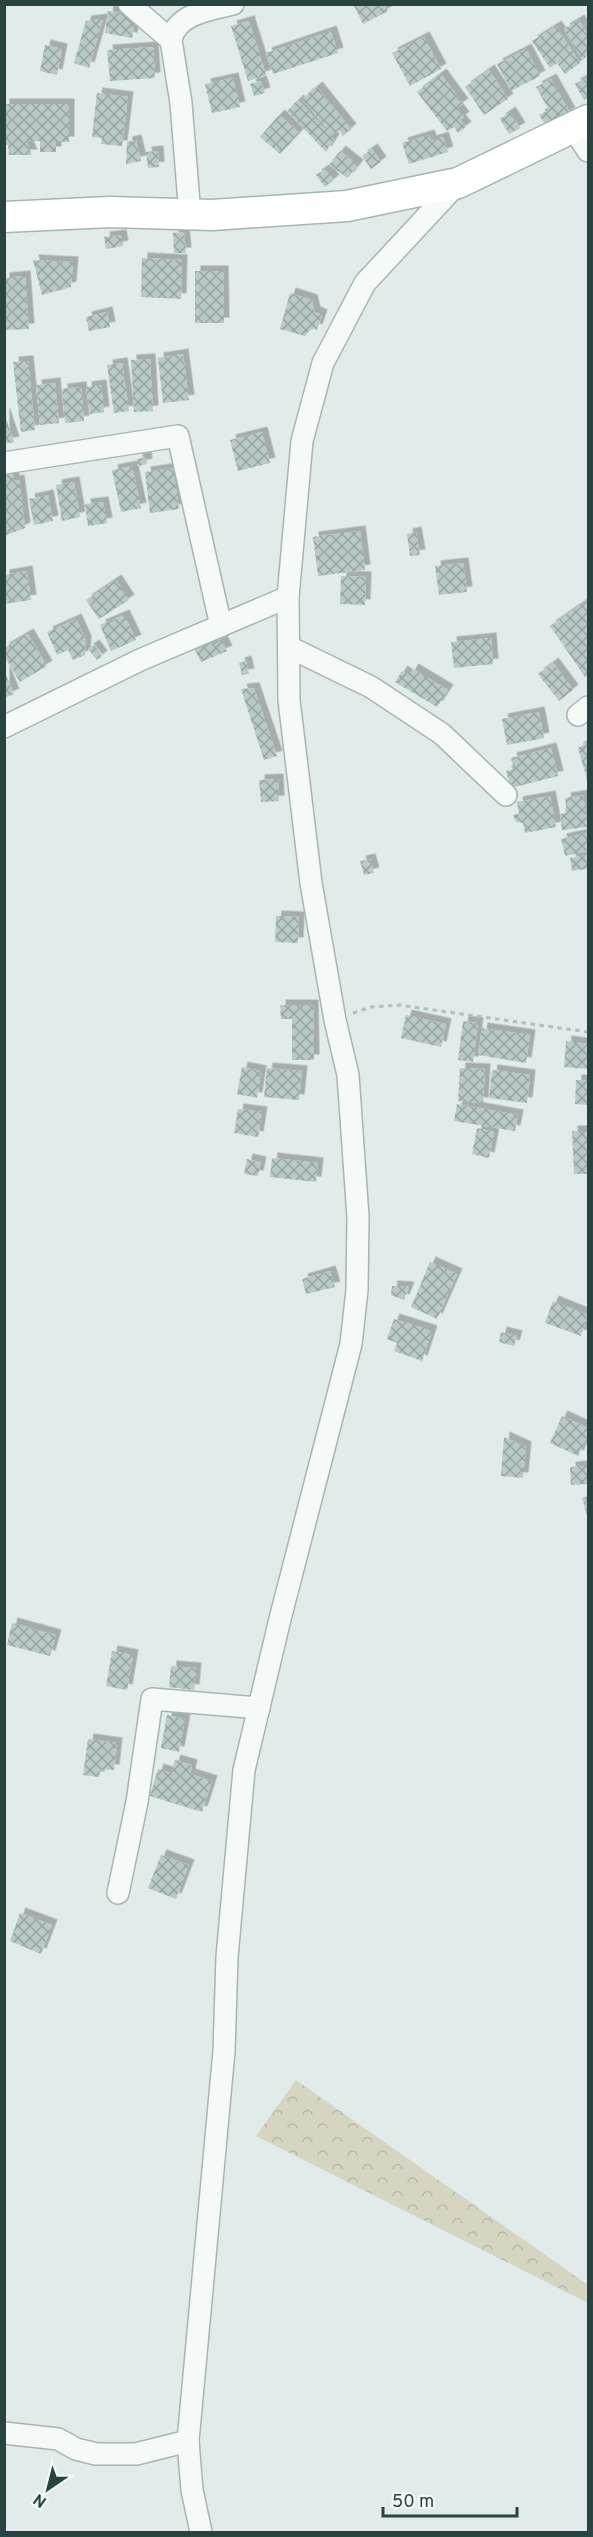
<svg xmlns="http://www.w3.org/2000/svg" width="593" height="2537" font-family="Overpass,sans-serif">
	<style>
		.forest { fill: url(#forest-crowns) }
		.building { fill: url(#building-cross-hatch); filter: url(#shadow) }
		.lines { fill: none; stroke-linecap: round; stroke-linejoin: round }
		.street-casing { stroke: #a6b6b3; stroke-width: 24 }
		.secondary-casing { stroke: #a6b6b3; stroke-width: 33 }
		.path { stroke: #b3bfbd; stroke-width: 3; stroke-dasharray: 4.5 4.5; stroke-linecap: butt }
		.street { stroke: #f5f9f8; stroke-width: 21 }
		.secondary { stroke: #fff; stroke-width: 30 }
	</style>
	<defs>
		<pattern id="forest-crowns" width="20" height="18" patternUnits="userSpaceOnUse" patternTransform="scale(1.5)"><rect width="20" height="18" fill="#d5d5c2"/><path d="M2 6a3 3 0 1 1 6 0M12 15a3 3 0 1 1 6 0" fill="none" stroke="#b7b8a8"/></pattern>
		<pattern id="building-cross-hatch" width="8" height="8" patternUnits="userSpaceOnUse" patternTransform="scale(1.5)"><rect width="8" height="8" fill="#b8c9c6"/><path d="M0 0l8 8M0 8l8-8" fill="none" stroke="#96a5a2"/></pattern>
		<filter id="shadow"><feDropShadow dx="5.5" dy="-5.5" stdDeviation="0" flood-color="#0004"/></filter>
	</defs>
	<rect width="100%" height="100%" fill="#e1ebe9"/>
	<polygon class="forest" points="296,2080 588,2285 588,2303 256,2136"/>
	<g class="building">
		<polygon points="353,4 384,4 388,11 363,24"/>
		<polygon points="108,11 136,15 132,38 105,33"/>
		<polygon points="103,19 89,68 74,63 86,21"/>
		<polygon points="579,20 588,35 588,55 582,60 564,29"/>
		<polygon points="249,21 266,75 248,81 231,26"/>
		<polygon points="556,26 580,63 565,74 557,63 550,68 532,41"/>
		<polygon points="331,31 338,53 273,74 266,53"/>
		<polygon points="424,37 441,69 410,86 392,53"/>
		<polygon points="45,45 62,49 57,75 40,71"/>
		<polygon points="153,47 155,78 110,81 107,50"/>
		<polygon points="526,49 540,76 511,91 497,64"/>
		<polygon points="489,70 508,99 484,115 465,87"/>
		<polygon points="441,74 463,104 457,108 464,117 460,120 466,127 458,133 454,127 447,131 417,92"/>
		<polygon points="233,78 240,107 212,113 205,84"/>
		<polygon points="585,78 588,81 588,97 584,100 575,84"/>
		<polygon points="551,79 570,113 546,126 539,115 549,110 536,87"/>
		<polygon points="261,81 265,93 254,96 250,84"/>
		<polygon points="317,87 351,129 343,136 339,130 332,135 302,99"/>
		<polygon points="97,93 128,97 122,146 101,144 102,138 92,137"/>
		<polygon points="298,100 334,139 326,152 287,111"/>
		<polygon points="4,104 69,104 69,142 56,142 56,152 40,152 40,141 26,141 32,155 9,155 8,145 4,145"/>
		<polygon points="510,112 520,128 509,134 500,119"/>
		<polygon points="279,115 299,133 280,154 260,137"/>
		<polygon points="429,135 431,141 443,137 448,152 409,164 402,143"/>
		<polygon points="136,140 141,161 126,164 127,142"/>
		<polygon points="372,149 381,162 371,169 362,156"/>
		<polygon points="158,151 159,167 148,168 146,152"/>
		<polygon points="340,151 358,165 348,178 329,165"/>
		<polygon points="325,169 334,180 325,187 316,175"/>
		<polygon points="184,232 186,253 174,253 173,233"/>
		<polygon points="121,235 123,246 106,249 104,237"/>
		<polygon points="142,258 182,260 181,299 141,297"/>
		<polygon points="33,260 73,262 71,287 42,295"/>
		<polygon points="195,271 223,271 224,323 195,323"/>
		<polygon points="25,276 29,329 4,330 4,278"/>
		<polygon points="290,293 312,300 315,312 322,315 317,330 312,328 305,336 280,329"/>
		<polygon points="107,312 110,327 89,331 86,317"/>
		<polygon points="183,354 189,400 163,403 158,358"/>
		<polygon points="150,359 153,411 134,412 131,360"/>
		<polygon points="28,361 35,430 21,432 13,362"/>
		<polygon points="122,363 129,411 114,413 107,365"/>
		<polygon points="55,383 59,423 40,425 36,385"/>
		<polygon points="101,385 104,412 90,414 86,387"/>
		<polygon points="81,387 84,421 65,423 62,389"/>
		<polygon points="4,412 14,442 4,444"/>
		<polygon points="262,432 270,463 238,471 230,440"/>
		<polygon points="146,457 147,464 138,466 137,459"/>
		<polygon points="132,466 141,508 121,512 112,470"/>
		<polygon points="173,468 179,509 150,513 145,472"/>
		<polygon points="13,474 14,481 19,480 25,528 4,536 4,475"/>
		<polygon points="74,482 80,517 62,521 56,485"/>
		<polygon points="48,495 53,521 34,525 29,499"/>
		<polygon points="103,502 107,523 88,526 85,504"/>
		<polygon points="360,531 365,570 318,576 313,537"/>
		<polygon points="416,532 420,555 410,556 407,534"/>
		<polygon points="463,563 467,592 439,595 435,566"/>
		<polygon points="27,571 31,600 4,604 4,575"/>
		<polygon points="341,576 366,577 365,605 340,604"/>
		<polygon points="116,580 129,600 99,619 86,600"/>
		<polygon points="588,600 588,675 585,677 550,626"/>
		<polygon points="124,615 136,640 111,651 100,625"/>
		<polygon points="76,619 86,641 85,655 73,660 68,650 57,655 47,632"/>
		<polygon points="28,634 47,666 20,682 4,656 4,648"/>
		<polygon points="491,638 493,664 454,668 451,642"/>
		<polygon points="209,639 212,646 222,641 227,651 201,662 193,646"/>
		<polygon points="94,645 102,656 97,660 88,649"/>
		<polygon points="246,661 249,674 242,675 239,663"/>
		<polygon points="553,663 573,690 559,701 538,674"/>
		<polygon points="413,669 448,690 437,707 395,682 402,671 409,676"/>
		<polygon points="4,670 14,694 4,698"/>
		<polygon points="254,688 277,756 264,760 241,689"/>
		<polygon points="539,712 544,738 507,745 502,719"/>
		<polygon points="588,742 588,783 578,748"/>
		<polygon points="551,748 558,776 511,788 506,771 514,769 511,758"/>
		<polygon points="278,779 279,801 261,802 259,780"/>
		<polygon points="583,795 588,827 562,830 560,814 567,813 565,798"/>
		<polygon points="550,796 556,827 525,833 523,823 516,822 513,815 519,814 517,802"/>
		<polygon points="588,833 588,851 565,856 561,839"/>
		<polygon points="588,855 588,873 586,869 572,871 570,858"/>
		<polygon points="370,859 374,873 364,875 360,861"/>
		<polygon points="276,916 299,917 298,943 275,942"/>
		<polygon points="280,1005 313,1005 314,1060 292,1060 292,1019 281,1019"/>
		<polygon points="406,1015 446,1024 441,1047 401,1038"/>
		<polygon points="463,1021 478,1023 473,1062 458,1060"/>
		<polygon points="482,1028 530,1035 526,1063 478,1055"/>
		<polygon points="566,1041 588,1044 588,1069 564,1067"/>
		<polygon points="242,1067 261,1071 257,1098 237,1094"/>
		<polygon points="267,1068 302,1071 299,1100 264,1097"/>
		<polygon points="460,1068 485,1069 483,1103 458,1101"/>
		<polygon points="492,1070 530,1075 527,1103 489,1098"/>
		<polygon points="576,1080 588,1080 588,1105 575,1104"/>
		<polygon points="457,1104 518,1115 515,1131 454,1121"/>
		<polygon points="238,1109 262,1112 258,1137 234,1133"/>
		<polygon points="477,1128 494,1132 489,1158 472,1154"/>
		<polygon points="572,1131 588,1131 588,1174 574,1174"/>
		<polygon points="272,1158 318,1163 316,1182 270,1177"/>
		<polygon points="247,1159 261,1162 258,1176 244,1174"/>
		<polygon points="430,1262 457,1274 437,1319 411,1307"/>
		<polygon points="330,1271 335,1287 306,1294 302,1279"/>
		<polygon points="392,1286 409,1287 404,1300 391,1295"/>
		<polygon points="553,1301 588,1315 581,1336 545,1323"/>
		<polygon points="394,1319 432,1331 422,1361 394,1351 397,1343 387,1339"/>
		<polygon points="501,1332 517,1336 514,1346 499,1342"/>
		<polygon points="562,1416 588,1428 588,1434 578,1456 550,1443"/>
		<polygon points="504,1437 526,1447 523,1478 501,1476"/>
		<polygon points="588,1466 588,1484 571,1485 570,1467"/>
		<polygon points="588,1496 588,1519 582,1498"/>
		<polygon points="12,1623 56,1635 50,1656 7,1645"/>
		<polygon points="112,1651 133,1655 127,1690 106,1686"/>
		<polygon points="171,1666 196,1668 194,1690 169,1687"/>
		<polygon points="167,1715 185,1719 179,1752 161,1748"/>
		<polygon points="88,1739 117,1743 114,1770 101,1769 99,1777 83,1775"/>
		<polygon points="175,1760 192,1765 190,1774 212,1781 202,1812 150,1796 158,1769 171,1773"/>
		<polygon points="161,1855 189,1865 176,1899 148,1888"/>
		<polygon points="20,1913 52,1925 41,1954 10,1941"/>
	</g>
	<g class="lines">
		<defs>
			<g id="street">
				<polyline points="129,4 171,40"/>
				<polyline points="572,126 588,151"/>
				<path d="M183,213l6,-10 -8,-100 -10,-63c5,-26 40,-31 62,-36"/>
				<polyline points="4,463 178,436 221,626"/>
				<polyline points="289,647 371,687 442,734 506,795"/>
				<polyline points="578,715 588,707"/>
				<polyline points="4,727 140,660 288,597"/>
				<polyline points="118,1893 137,1802 152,1699 259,1708"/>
				<polyline points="4,2433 58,2439 76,2449 96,2454 136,2454 188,2441"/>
				<polyline points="201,2532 192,2490 188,2441 224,2051 227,1957 244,1770 280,1619 351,1344 357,1290 358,1217 348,1075 335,1020 311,883 289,700 288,597 302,441 323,363 365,283 458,183"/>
			</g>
			<polyline id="secondary" points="4,217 110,212 212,215 347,206 458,183 588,120"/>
		</defs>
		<use href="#street" class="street-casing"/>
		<use href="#secondary" class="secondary-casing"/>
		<polyline class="path" points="353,1013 371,1007 399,1005 588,1032"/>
		<use href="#street" class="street"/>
		<use href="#secondary" class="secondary"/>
	</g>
	<rect width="593" height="2537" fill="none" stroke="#284440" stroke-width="12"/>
	<g transform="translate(48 2489) rotate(215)" stroke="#f1f8f7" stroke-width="4.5" paint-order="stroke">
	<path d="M0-4.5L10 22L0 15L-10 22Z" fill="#284440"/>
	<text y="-9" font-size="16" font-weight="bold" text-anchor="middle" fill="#284440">N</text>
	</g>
	<path d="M383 2507v9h134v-9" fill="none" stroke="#284440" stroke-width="3"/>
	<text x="392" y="2507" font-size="18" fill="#284440" stroke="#f1f8f7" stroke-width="4.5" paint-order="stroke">50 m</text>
</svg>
